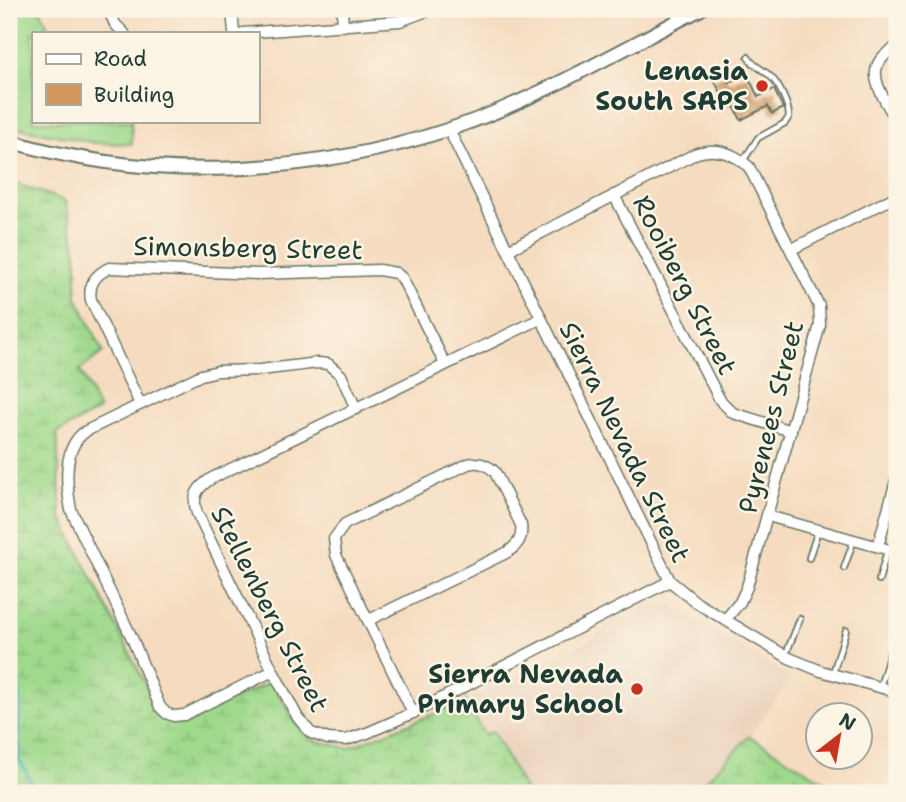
<svg xmlns="http://www.w3.org/2000/svg" width="906" height="802" font-family="'Shantell Sans',sans-serif">
	<style>
		.built { fill: #e9cfb8 }
		.grass { fill: #9fd98c; stroke: #5f8b60; stroke-width: 2 }
		.wetland { fill: url(#wetland-marsh); stroke: #5f8b60; stroke-width: 2 }
		.lines { fill: none; stroke-linecap: round; stroke-linejoin: round }
		.stream { stroke: #4aaeca; stroke-width: 2.5 }
		.building { fill: url(#building-cross-hatch) }
		.lane-casing { stroke: #6a7565; stroke-width: 8 }
		.street-casing { stroke: #6a7565; stroke-width: 13 }
		.secondary-casing { stroke: #6a7565; stroke-width: 16 }
		.lane { stroke: #fff; stroke-width: 4.5 }
		.street { stroke: #fff; stroke-width: 10 }
		.secondary { stroke: #fff; stroke-width: 12 }
		.poi-dot { fill: #c8321e; stroke: #fcf5e5; stroke-width: 2.5 }
		.labels { text-anchor: middle; stroke-width: 5; stroke-linejoin: round; paint-order: stroke }
		.poi-label { font-size: 26px; font-weight: bold; fill: #1f3d34; stroke: #fcf5e5; text-anchor: end }
		.street-label { font-size: 26px; fill: #1f3d34; stroke: #fcf5e5 }
	</style>
	<defs>
		<pattern id="wetland-marsh" width="20" height="14" patternUnits="userSpaceOnUse" patternTransform="scale(1.75)"><rect width="20" height="14" fill="#9fd98c"/><path d="M1 5h8M5 5V1M11 12h8M15 12V8" fill="none" stroke="#88bb79"/></pattern>
		<pattern id="building-cross-hatch" width="8" height="8" patternUnits="userSpaceOnUse" patternTransform="scale(1.75)"><rect width="8" height="8" fill="#d59760"/><path d="M0 0l8 8M0 8l8-8" fill="none" stroke="#ac7c50"/></pattern>
	</defs>
	<rect width="100%" height="100%" fill="#fcf5e5"/>
	<filter id="ink" filterUnits="userSpaceOnUse"><feTurbulence type="fractalNoise" baseFrequency=".0143" numOctaves="2"/><feDisplacementMap in="SourceGraphic" scale="14" xChannelSelector="R" yChannelSelector="G"/><feConvolveMatrix kernelMatrix="1 2 1 2 8 2 1 2 1" color-interpolation-filters="sRGB"/></filter>
	<filter id="wash" filterUnits="userSpaceOnUse"><feTurbulence type="fractalNoise" baseFrequency=".00686" numOctaves="4" result="noise"/><feDisplacementMap in="SourceGraphic" scale="28" xChannelSelector="R" yChannelSelector="G"/><feGaussianBlur stdDeviation="1.57" result="paint"/><feColorMatrix in="noise" values="0 0 0 0 0 0 0 0 0 0 0 0 0 0 0 0 0 1.4 0 .05"/><feComposite in="paint" operator="in"/></filter>
	<g filter="url(#wash)">
		<rect width="100%" height="100%" fill="#f5dcc0"/>
		<polygon class="built" points="651,604 670,604 792,678 749,736 694,793 526,793 493,732 485,735 466,701 595,638 609,622"/>
		<polygon class="grass" points="9,9 40,9 51,33 33,33 33,121 131,121 132,144 95,143 9,126"/>
		<g class="wetland">
			<polygon points="9,181 65,201 77,253 77,297 103,352 80,370 99,410 57,433 61,517 161,715 181,722 271,682 308,739 348,748 466,701 484,735 493,732 526,793 9,793"/>
			<polygon points="749,736 844,793 694,793"/>
		</g>
		<g class="lines">
			<path class="stream" d="M9,635l8,20 -1,21 4,20 -2,43 3,10 -3,10c10,12 11,24 22,34"/>
		</g>
		<g id="blocks">
			<polygon class="building" points="747,74 758,97 774,89 783,108 772,114 768,106 741,120 733,104 728,106 714,80 725,75 729,83"/>
		</g>
	</g>
	<g filter="url(#ink)">
		<use href="#blocks" fill-opacity="0" stroke="#6a7565" stroke-width="2"/>
		<g class="lines">
			<defs>
				<g id="lane">
					<path d="M743,161l15,-23 27,-15 4,-6c0,-12 -10,-33 -19,-41 -8,-8 -16,-9 -22,-19"/>
					<polyline points="809,558 818,530"/>
					<polyline points="844,568 854,540"/>
					<polyline points="879,580 887,551"/>
					<polyline points="786,654 800,619"/>
					<polyline points="833,673 846,630"/>
					<polyline points="880,687 892,646"/>
				</g>
				<g id="street">
					<polyline points="108,9 115,24 124,33"/>
					<polyline points="232,9 234,33"/>
					<polyline points="342,9 343,26"/>
					<polyline points="243,33 400,21 432,9"/>
					<path d="M897,47c-39,20 -15,46 0,75"/>
					<polyline points="449,130 670,581 697,603 789,658 821,671 897,692"/>
					<polyline points="614,195 720,400 733,413 791,431"/>
					<polyline points="792,249 897,196"/>
					<path d="M508,250l189,-97c20,-6 37,0 52,14l70,139 1,19 -73,262 -7,15 -14,17"/>
					<path d="M540,319l-328,159c-14,9 -21,18 -15,35l76,158 25,47 13,15 17,6 18,1 21,-7 46,-20 257,-132"/>
					<path d="M140,404l-49,-104c-3,-16 4,-25 18,-32l149,6 121,-4 17,3 6,5 43,86"/>
					<polyline points="768,516 897,552"/>
					<polyline points="878,546 897,477"/>
					<path d="M369,620l137,-67c11,-7 17,-14 15,-28l-26,-53c-8,-8 -16,-11 -27,-8l-123,60 -11,15 2,16 77,158"/>
					<path d="M273,671l-89,44 -10,1 -8,-3 -6,-6 -28,-69 -61,-128c-5,-26 -9,-63 15,-79l115,-56 17,-4 42,-1 58,-7 10,1 13,11 15,34"/>
				</g>
				<path id="secondary" d="M9,141c143,42 297,35 438,-11 86,-28 173,-80 254,-121"/>
			</defs>
			<use href="#lane" class="lane-casing"/>
			<use href="#street" class="street-casing"/>
			<use href="#secondary" class="secondary-casing"/>
			<use href="#lane" class="lane"/>
			<use href="#street" class="street"/>
			<use href="#secondary" class="secondary"/>
		</g>
	</g>
	<g class="poi-dot">
		<circle cx="762" cy="86" r="7"/>
		<circle cx="637" cy="689" r="7"/>
	</g>
	<g class="labels">
		<g class="poi-label">
			<text x="748" y="80">Lenasia<tspan x="748" dy="30">South SAPS</tspan></text>
			<text x="623" y="683">Sierra Nevada<tspan x="623" dy="30">Primary School</tspan></text>
		</g>
		<g class="street-label">
			<text transform="translate(248 248) rotate(1)" y="9">Simonsberg Street</text>
			<text transform="translate(685 285) rotate(63)" y="9">Rooiberg Street</text>
			<text transform="translate(771 417) rotate(-76)" y="9">Pyrenees Street</text>
			<text transform="translate(625 442) rotate(64)" y="9">Sierra Nevada Street</text>
			<text transform="translate(270 609) rotate(63)" y="9">Stellenberg Street</text>
		</g>
	</g>
	<rect width="906" height="802" fill="none" stroke="#fcf5e5" stroke-width="35"/>
	<rect x="32" y="32" width="228" height="91" fill="#fcf5e5" stroke="#a4ab9e" stroke-width="2"/>
	<rect x="46" y="54" width="35" height="10" fill="#ffffff" stroke="#a4ab9e" stroke-width="2"/>
	<text x="94" y="66" font-size="21" fill="#1f3d34">Road</text>
	<rect x="46" y="84" width="35" height="21" fill="#d59760" stroke="#a4ab9e" stroke-width="2"/>
	<text x="94" y="102" font-size="21" fill="#1f3d34">Building</text>
	<g transform="translate(839 736) rotate(31)"><circle r="33" fill="#fcf5e5" stroke="#a4ab9e" stroke-width="2"/>
	<path d="M0-5L12 26L0 18L-12 26Z" fill="#c8321e"/>
	<text y="-10" font-size="19" font-weight="bold" text-anchor="middle" fill="#1f3d34">N</text>
	</g>
</svg>
